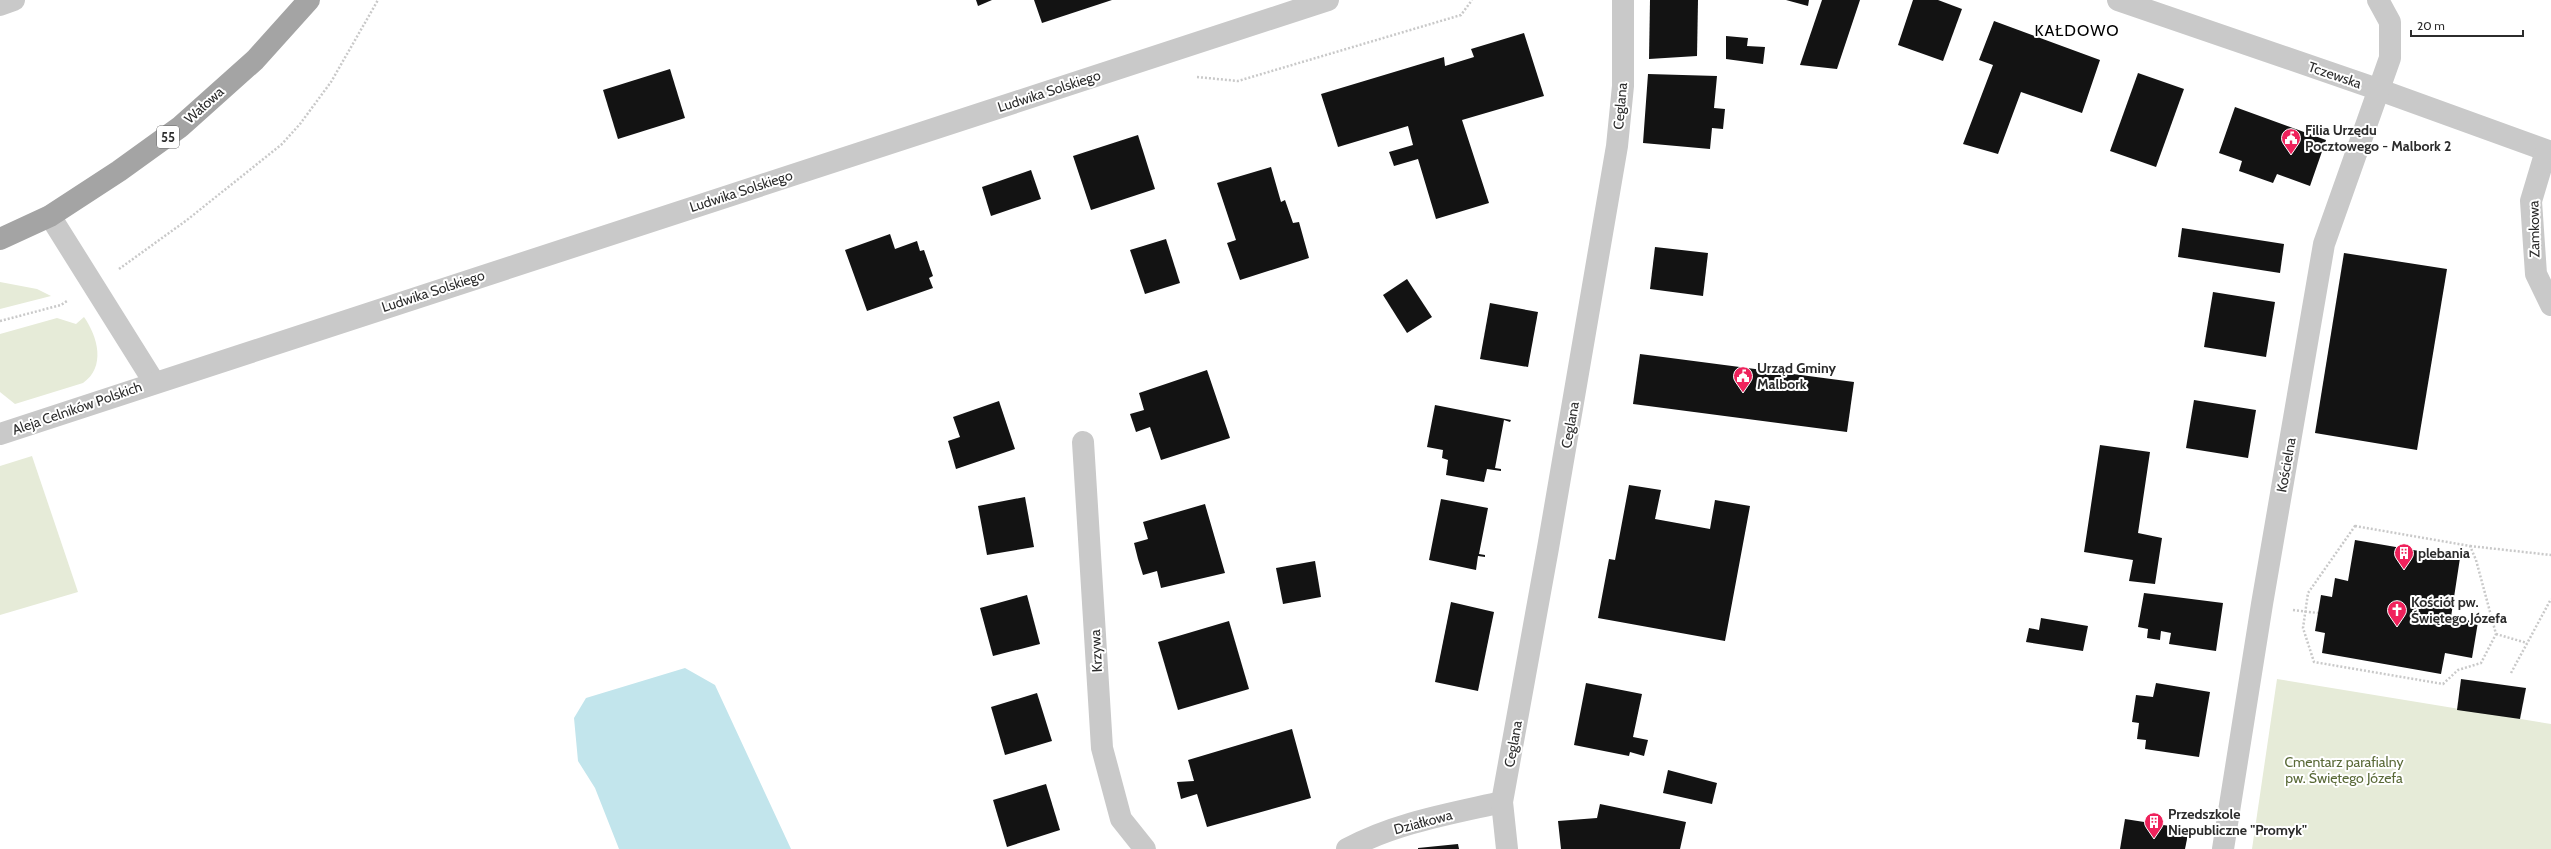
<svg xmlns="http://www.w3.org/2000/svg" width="2551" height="849" font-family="Cabin,sans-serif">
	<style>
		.green { fill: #e6ebd8 }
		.water { fill: #c2e5ec }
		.building { fill: #131313 }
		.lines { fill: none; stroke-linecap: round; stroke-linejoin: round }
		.path { stroke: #c9c9c9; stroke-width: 2.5; stroke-dasharray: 2 2; stroke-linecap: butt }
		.minor { stroke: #c9c9c9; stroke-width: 22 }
		.major { stroke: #a4a4a4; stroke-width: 22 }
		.labels { text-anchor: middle; stroke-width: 4; stroke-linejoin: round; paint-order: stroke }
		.shield { fill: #fff; stroke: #6b6b6b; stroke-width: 1 }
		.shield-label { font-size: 13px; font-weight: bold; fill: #2c2c2c }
		.street-label { font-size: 14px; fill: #2c2c2c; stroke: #fff }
		.poi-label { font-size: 14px; font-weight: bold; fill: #2c2c2c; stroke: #fff; text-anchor: start }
		.park-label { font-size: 14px; fill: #596937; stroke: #fff }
		.quarter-label { font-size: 16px; letter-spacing: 1px; fill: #000; stroke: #fff }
	</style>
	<rect width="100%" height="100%" fill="#fff"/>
	<g class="green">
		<polygon points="0,282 37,289 51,296 0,309"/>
		<path d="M84,317c14,20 22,50 -1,66l-68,21 -15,-12v-58l57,-16 19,6z"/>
		<polygon points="32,456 78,592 0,615 0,466"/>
		<polygon points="2277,679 2551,724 2551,849 2252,849"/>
	</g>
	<polygon class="water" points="685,668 715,685 791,849 619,849 595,788 578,761 574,718 586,698"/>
	<g class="building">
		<polygon points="976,0 992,0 978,6"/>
		<polygon points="1034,0 1112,0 1042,23"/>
		<polygon points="1650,0 1698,0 1697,56 1649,59"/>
		<polygon points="1786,0 1809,0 1808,6"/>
		<polygon points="1822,0 1860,0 1837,69 1800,65"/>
		<polygon points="1913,0 1938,0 1962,9 1943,61 1898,45"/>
		<polygon points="1994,21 2100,60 2082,113 2021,92 1998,154 1963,144 1993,65 1979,60"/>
		<polygon points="1524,33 1544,96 1462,120 1489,203 1436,219 1418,159 1394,166 1389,152 1413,145 1408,126 1338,147 1321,94 1444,57 1445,66 1474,57 1471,49"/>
		<polygon points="1726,36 1748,38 1747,46 1765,47 1763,64 1726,59"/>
		<polygon points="670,69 685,118 618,139 603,90"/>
		<polygon points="2138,73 2184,89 2156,167 2110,151"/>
		<polygon points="1648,74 1717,76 1714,108 1725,109 1723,129 1712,128 1710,149 1643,143"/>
		<polygon points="2235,107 2326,140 2310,186 2277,174 2273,183 2239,171 2242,161 2219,153"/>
		<polygon points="1138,135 1155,189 1091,210 1073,156"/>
		<polygon points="1271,167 1281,202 1285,200 1293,223 1299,222 1309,258 1240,280 1227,243 1236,240 1217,183"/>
		<polygon points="1031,170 1041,199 991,216 982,187"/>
		<polygon points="2182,228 2284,244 2280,273 2178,257"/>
		<polygon points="890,234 895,249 917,241 920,251 924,250 933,276 929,278 933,288 867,311 845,250"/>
		<polygon points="1166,239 1180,283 1145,294 1130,250"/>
		<polygon points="1655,247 1708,253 1703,296 1650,289"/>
		<polygon points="2344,253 2447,269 2417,450 2315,433"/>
		<polygon points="1407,279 1432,317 1407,333 1383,295"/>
		<polygon points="2213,292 2275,302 2266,357 2204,347"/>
		<polygon points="1490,303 1538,312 1528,367 1480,359"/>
		<polygon points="1640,354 1854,382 1847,432 1633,404"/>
		<polygon points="1207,370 1230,438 1161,460 1150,427 1136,432 1130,414 1144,410 1139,393"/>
		<polygon points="2194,400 2256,410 2248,458 2186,448"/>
		<polygon points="999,401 1015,449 956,469 948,441 960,437 953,417"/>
		<polygon points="1435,405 1511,420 1510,422 1504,420 1495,468 1501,469 1501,471 1487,469 1484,482 1446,475 1448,460 1442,458 1443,450 1427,447"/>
		<polygon points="2100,445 2150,452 2138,533 2162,538 2155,584 2129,581 2133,560 2084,552"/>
		<polygon points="1629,485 1661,490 1655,519 1710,529 1715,500 1750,506 1725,641 1598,618 1609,559 1615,560"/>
		<polygon points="1025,497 1034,547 987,555 978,506"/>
		<polygon points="1441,499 1488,508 1479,554 1485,555 1485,557 1478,556 1476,570 1429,560"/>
		<polygon points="1205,504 1225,573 1161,588 1157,571 1143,575 1138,559 1134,543 1148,539 1143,522"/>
		<polygon points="2355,540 2460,558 2451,617 2478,622 2472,658 2445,653 2441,674 2322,653 2325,633 2315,631 2321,595 2332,597 2335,578 2348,581"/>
		<polygon points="1315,561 1321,597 1283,604 1276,568"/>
		<polygon points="2144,593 2223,603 2216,651 2169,644 2171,633 2161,631 2160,640 2147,638 2148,629 2138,627"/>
		<polygon points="1027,595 1040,644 993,656 980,608"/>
		<polygon points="1451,602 1494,612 1478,691 1435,682"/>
		<polygon points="2041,618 2088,626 2083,651 2026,642 2029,628 2039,630"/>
		<polygon points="1229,621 1249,689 1178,710 1158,642"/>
		<polygon points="2461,679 2526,688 2520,719 2457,710"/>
		<polygon points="1586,683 1642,694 1633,737 1648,740 1644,756 1630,752 1629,756 1574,745"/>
		<polygon points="2156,683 2210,692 2199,757 2145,749 2146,740 2137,739 2139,723 2132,722 2136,695 2153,697"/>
		<polygon points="1037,693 1052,741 1005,755 991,707"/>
		<polygon points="1292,729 1311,798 1207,827 1197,794 1181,799 1177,782 1194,781 1188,760"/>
		<polygon points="1668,770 1717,783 1712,804 1663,793"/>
		<polygon points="1046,784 1060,830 1007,847 993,800"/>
		<polygon points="1600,804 1686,822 1680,849 1561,849 1558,821 1597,818"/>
		<polygon points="2125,819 2189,829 2185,849 2120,849"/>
		<polygon points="1458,844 1459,849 1418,849 1418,848"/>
	</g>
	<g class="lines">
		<g class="path">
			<polyline points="1197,77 1238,81 1461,15 1472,0"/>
			<polyline points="119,269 187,220 282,144 300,124 331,82 378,0"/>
			<polyline points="0,321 61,305 67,301"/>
			<polygon points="2355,526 2470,546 2476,560 2496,634 2481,663 2458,670 2443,684 2314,662 2303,628 2308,593"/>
			<polyline points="2470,546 2551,555"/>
			<polyline points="2293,610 2318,613"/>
			<polyline points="2496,634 2527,643"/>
			<polyline points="2511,673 2551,599"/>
		</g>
		<g class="minor">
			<polyline points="2118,0 2377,89 2551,152"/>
			<polyline points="0,5 14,0"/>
			<polyline points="2546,151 2531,201 2536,274 2551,305"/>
			<polyline points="50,216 154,382"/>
			<polyline points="0,434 1328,0"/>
			<polyline points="1083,442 1102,748 1121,819 1145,849"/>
			<path d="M1347,849c48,-26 102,-35 155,-47"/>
			<polyline points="1507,849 1502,802 1548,548 1617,146 1623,86 1623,0"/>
			<polyline points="2223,849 2262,604 2324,244 2390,58 2390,22 2378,0"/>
		</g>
		<polyline class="major" points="0,239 50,216 119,171 180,127 255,60 309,0"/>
	</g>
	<defs>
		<symbol id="civic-pin" viewBox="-11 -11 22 30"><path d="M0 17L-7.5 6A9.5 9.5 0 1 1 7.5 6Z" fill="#ef225c" stroke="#fff"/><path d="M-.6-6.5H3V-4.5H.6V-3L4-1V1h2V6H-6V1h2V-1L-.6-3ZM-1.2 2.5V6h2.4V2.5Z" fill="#fff"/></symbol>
		<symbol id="building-pin" viewBox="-11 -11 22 30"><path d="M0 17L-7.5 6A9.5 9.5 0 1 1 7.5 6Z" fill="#ef225c" stroke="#fff"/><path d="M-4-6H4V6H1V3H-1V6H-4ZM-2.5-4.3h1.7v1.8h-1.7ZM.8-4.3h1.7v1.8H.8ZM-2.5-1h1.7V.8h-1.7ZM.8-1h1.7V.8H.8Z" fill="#fff"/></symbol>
		<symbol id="church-pin" viewBox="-11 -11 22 30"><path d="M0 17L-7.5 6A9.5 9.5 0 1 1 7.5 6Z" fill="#ef225c" stroke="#fff"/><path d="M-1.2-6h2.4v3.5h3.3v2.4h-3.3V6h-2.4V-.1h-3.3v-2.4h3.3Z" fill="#fff"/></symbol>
	</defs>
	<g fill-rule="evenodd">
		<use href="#civic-pin" x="2280" y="127" width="22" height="30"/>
		<use href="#civic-pin" x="1732" y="365" width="22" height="30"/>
		<use href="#building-pin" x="2393" y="542" width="22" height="30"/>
		<use href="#church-pin" x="2386" y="599" width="22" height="30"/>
		<use href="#building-pin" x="2143" y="811" width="22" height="30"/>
	</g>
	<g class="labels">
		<rect class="shield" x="157" y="126" width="22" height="22" rx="3"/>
		<g class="shield-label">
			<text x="168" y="142">55</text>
		</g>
		<g class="street-label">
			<text transform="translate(2335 75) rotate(19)" y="5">Tczewska</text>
			<text transform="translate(1049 91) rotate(-18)" y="5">Ludwika Solskiego</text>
			<text transform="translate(204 105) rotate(-42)" y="5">Wałowa</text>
			<text transform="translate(1620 106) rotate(-85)" y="5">Ceglana</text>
			<text transform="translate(741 191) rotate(-18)" y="5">Ludwika Solskiego</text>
			<text transform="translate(2534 229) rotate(-91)" y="5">Zamkowa</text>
			<text transform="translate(433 291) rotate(-18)" y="5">Ludwika Solskiego</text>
			<text transform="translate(77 408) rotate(-19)" y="5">Aleja Celników Polskich</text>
			<text transform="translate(1570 425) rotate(-80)" y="5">Ceglana</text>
			<text transform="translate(2286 465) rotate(-80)" y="5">Kościelna</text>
			<text transform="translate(1096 651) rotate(-93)" y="5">Krzywa</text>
			<text transform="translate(1513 744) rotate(-80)" y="5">Ceglana</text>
			<text transform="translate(1423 822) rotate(-15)" y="5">Działkowa</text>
		</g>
		<g class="poi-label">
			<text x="2305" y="135">Filia Urzędu<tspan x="2305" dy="16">Pocztowego - Malbork 2</tspan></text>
			<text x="1757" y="373">Urząd Gminy<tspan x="1757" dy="16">Malbork</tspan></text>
			<text x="2418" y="558">plebania</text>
			<text x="2411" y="607">Kościół pw.<tspan x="2411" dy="16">Świętego Józefa</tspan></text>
			<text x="2168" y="819">Przedszkole<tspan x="2168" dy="16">Niepubliczne "Promyk"</tspan></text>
		</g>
		<g class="park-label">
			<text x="2344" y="767">Cmentarz parafialny<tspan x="2344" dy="16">pw. Świętego Józefa</tspan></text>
		</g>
		<g class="quarter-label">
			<text x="2077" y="36">KAŁDOWO</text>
		</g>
	</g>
	<path d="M2411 30v6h112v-6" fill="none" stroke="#2c2c2c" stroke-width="2"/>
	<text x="2417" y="30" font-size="12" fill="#2c2c2c" stroke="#ffffff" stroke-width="3" paint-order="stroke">20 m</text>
</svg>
